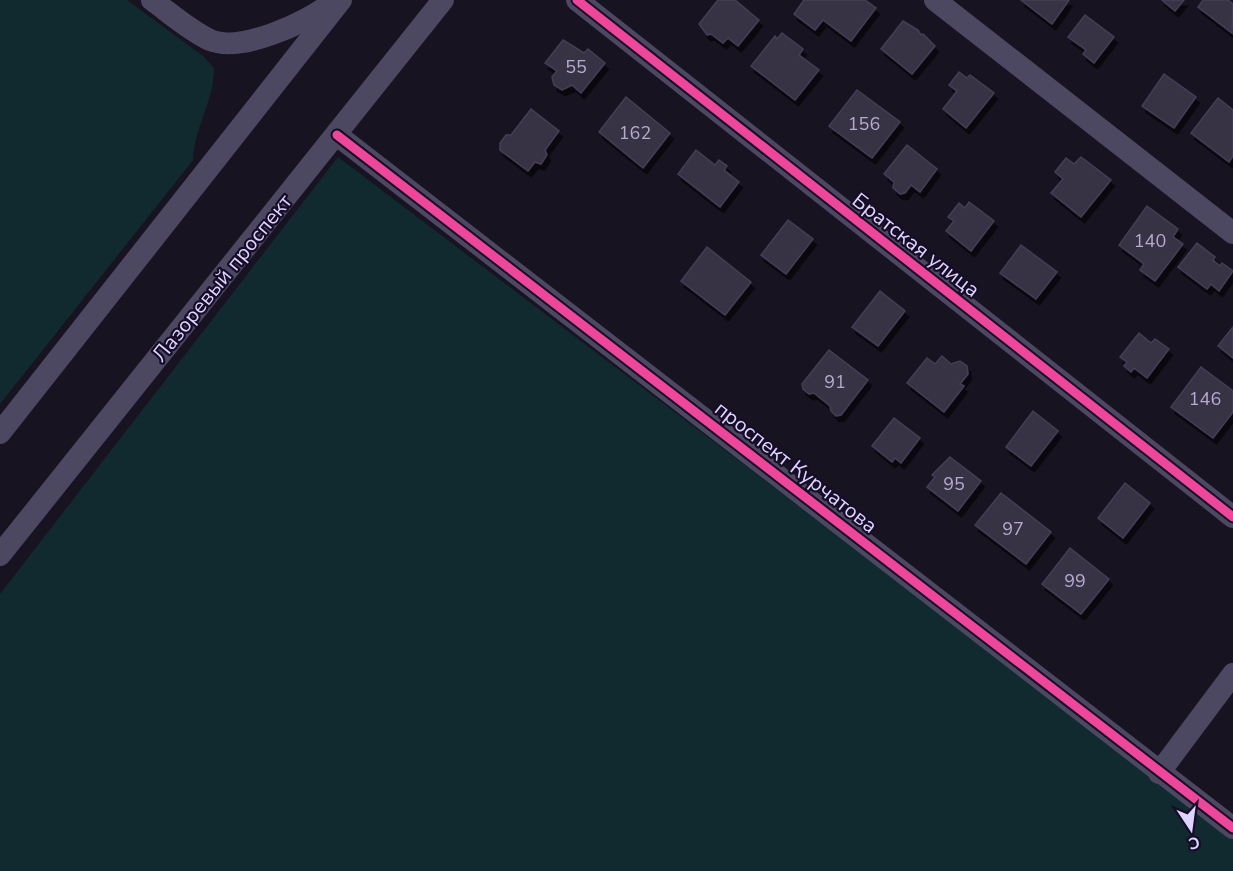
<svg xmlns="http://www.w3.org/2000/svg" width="1233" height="871" font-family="'Nunito Sans',sans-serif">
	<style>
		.green { fill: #112a30 }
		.building { fill: #373144; stroke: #453e55; stroke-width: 1.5; filter: url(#shadow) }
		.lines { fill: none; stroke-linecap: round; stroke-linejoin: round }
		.minor { stroke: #4d4862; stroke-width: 22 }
		.cycleway-casing { stroke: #160d27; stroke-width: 13 }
		.cycleway { stroke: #ed469a; stroke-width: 9 }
		.labels { text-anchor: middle; stroke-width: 4.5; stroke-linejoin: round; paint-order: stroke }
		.number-label { font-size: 18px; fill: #b5aad0 }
		.street-label { font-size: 21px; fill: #dfd3ff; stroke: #160d27 }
	</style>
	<defs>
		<filter id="shadow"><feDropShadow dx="3.5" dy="6" stdDeviation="0" flood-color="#0009"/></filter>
	</defs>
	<rect width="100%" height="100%" fill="#181321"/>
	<g class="green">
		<path d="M0,0h127l76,56 11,12c0,33 -20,60 -21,92l-193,244z"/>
		<polygon points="338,157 1233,835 1233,871 0,871 0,594"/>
	</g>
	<g class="building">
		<polygon points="718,0 735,0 759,20 738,46 728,38 723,43 711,34 707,35 699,24"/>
		<polygon points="804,0 865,0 876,8 851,41 823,20 815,30 794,14"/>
		<polygon points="1021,0 1069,0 1052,24"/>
		<polygon points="1162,0 1184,0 1175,11"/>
		<polygon points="1203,0 1228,0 1233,4 1232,33 1198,7"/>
		<polygon points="1085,15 1114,37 1094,63 1083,54 1086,50 1068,37"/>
		<polygon points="903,21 918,30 921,35 923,34 935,46 912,74 881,49"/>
		<polygon points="782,33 803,49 799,55 819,70 795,100 751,66 775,36 777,39"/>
		<polygon points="563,40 584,53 588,49 605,63 581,93 572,85 562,90 554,85 552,77 557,71 545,63"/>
		<polygon points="959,72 967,78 970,75 994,93 966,128 943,109 957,91 949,85"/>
		<polygon points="1164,74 1196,97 1174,128 1142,106"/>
		<polygon points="857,90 900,122 872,158 829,126"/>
		<polygon points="626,97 670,133 643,168 599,132"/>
		<polygon points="1218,98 1233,110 1233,156 1229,162 1191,133"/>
		<polygon points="531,109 559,131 545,150 547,155 541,164 535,162 528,171 500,150 500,143 506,135 511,135"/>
		<polygon points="907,145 937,169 920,192 911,185 905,193 900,194 893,188 894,182 884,174"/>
		<polygon points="696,150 715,165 719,160 727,166 724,170 739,182 720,207 678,174"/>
		<polygon points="1081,157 1111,180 1081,217 1051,193 1063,179 1055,172 1066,158 1074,164"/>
		<polygon points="969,202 994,221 971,251 946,231 954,221 948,217 959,203 965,208"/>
		<polygon points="1147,206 1178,229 1173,237 1183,244 1155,281 1140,270 1144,264 1119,245"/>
		<polygon points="788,220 813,239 786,274 761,255"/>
		<polygon points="1197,243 1215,257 1213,260 1220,266 1222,263 1233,271 1219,291 1211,284 1207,289 1178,267"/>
		<polygon points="1021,245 1057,272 1036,299 1000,273"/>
		<polygon points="707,247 751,282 725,315 681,281"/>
		<polygon points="880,291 905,311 878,346 852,327"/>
		<polygon points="1233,327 1233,358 1218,346"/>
		<polygon points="1139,333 1151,343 1155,339 1169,349 1147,378 1134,368 1131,372 1124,366 1127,362 1120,357"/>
		<polygon points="829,350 868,380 841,415 836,416 831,411 830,406 814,393 809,394 803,389 802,384"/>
		<polygon points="942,356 951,364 960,361 967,366 968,374 960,384 964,386 944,412 907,383 927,358 935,364"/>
		<polygon points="1201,367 1233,391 1233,412 1213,438 1171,407"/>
		<polygon points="1033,411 1058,431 1031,466 1006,447"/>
		<polygon points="894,418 920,438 901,463 895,458 892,462 872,446"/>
		<polygon points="950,457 981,481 958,511 927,487 935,477 932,475"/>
		<polygon points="1125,483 1150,503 1123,538 1098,518"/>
		<polygon points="1001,493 1051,532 1026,564 975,525"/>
		<polygon points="1070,548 1109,579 1081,614 1042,584"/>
	</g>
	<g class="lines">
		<g class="minor">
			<path d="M152,0c19,14 37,30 58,40 30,13 96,-17 120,-36"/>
			<polyline points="577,0 1233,517"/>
			<polyline points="935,0 1233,233"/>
			<polyline points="337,135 1233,828"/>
			<polyline points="0,433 341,0"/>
			<polyline points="0,555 443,0"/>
			<polyline points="1159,773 1233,674"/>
		</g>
		<defs>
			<g id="cycleway">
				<polyline points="577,0 1233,517"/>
				<polyline points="337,135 1233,828"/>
			</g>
		</defs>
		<use href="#cycleway" class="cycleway-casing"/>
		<use href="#cycleway" class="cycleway"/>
	</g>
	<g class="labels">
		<g class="number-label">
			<text x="576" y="73">55</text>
			<text x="864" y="130">156</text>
			<text x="635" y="139">162</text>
			<text x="1150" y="247">140</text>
			<text x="835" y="388">91</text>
			<text x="1205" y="405">146</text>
			<text x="954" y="490">95</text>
			<text x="1013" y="535">97</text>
			<text x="1075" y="587">99</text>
		</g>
		<g class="street-label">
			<text transform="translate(916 245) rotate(38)" y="7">Братская улица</text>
			<text transform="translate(222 278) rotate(-51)" y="7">Лазоревый проспект</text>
			<text transform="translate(796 467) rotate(38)" y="7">проспект Курчатова</text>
		</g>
	</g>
	<g transform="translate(1191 829) rotate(167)" stroke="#160d27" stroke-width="4.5" paint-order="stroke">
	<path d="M0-4.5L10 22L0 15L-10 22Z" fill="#dfd3ff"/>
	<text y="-9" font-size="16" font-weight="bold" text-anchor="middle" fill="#dfd3ff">С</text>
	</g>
</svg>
